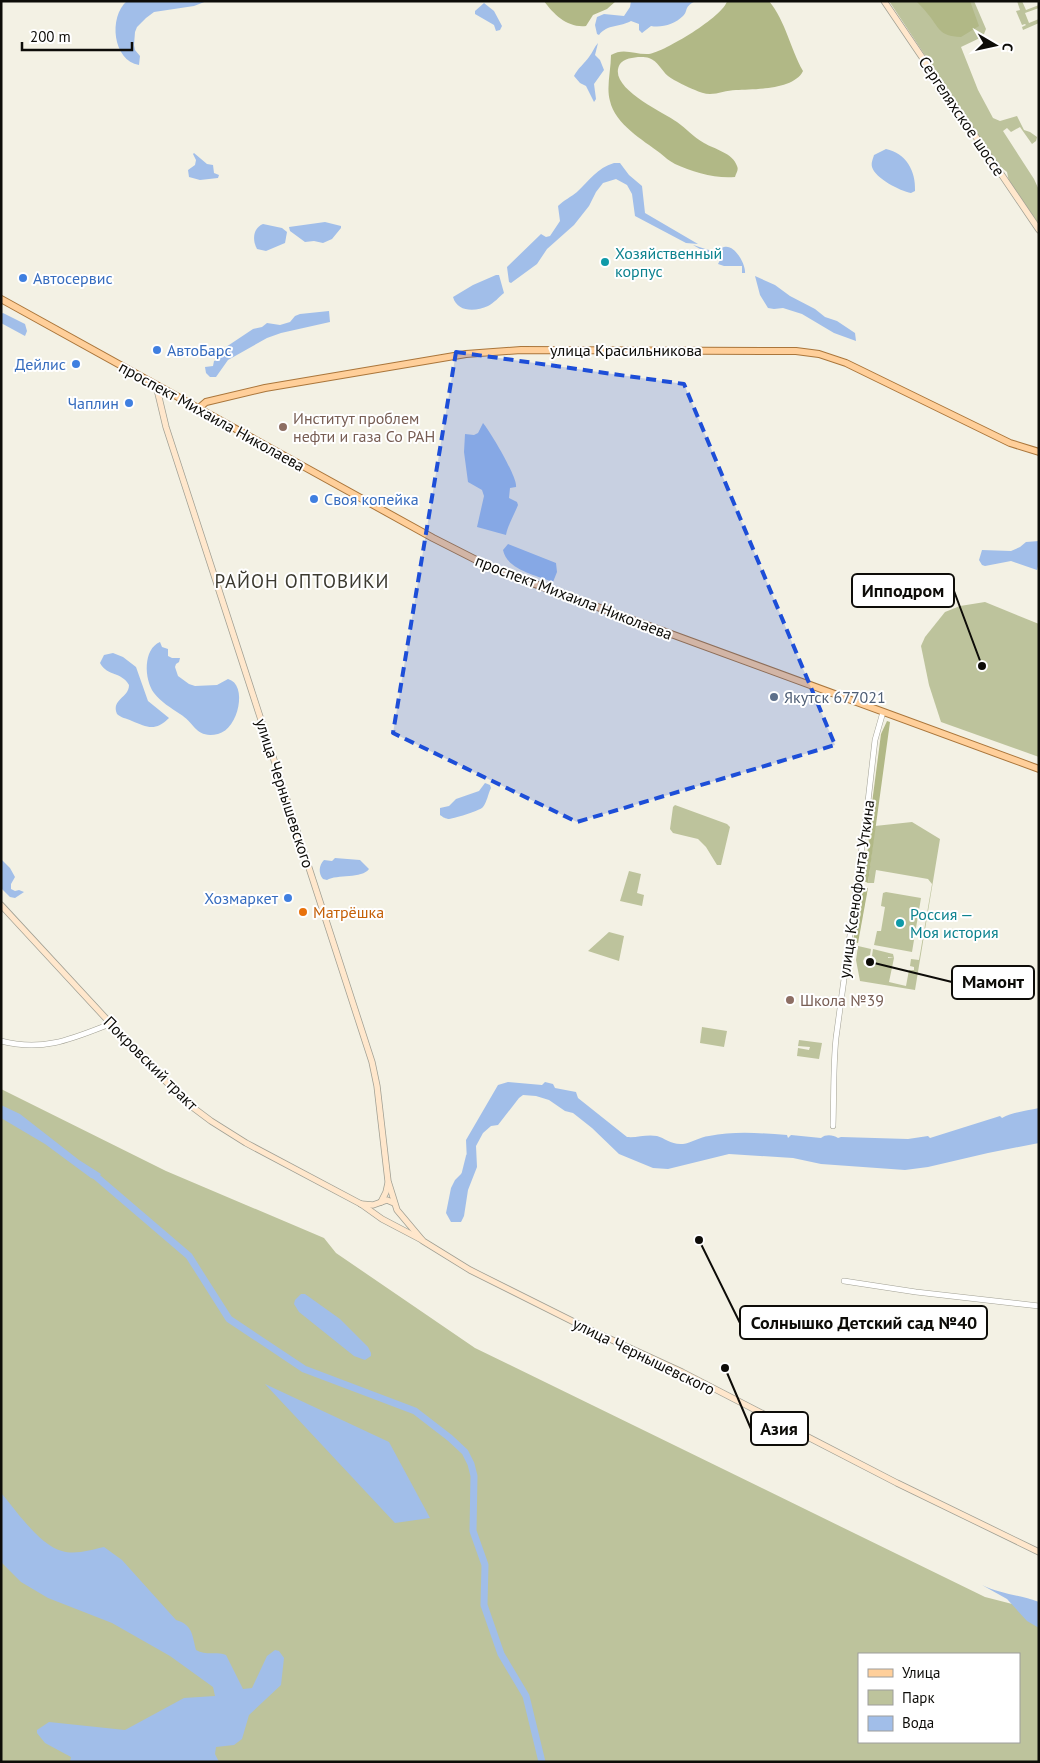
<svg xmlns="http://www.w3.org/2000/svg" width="1040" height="1763" font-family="'PT Sans',sans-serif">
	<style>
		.green { fill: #bdc39c; fill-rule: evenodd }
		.forest { fill: #b1b886 }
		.water { fill: #a1bee9 }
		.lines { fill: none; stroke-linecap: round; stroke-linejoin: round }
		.canal { stroke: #a1bee9; stroke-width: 4 }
		.river { stroke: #a1bee9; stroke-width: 7 }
		.tertiary-casing { stroke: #a1a094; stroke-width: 6 }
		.secondary-casing { stroke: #a1a094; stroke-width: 7 }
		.primary-casing { stroke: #aa763b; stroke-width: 8 }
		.tertiary { stroke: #fff; stroke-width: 5 }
		.secondary { stroke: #ffe7cc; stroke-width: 5.5 }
		.primary { stroke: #ffcf9a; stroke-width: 6 }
		.marked { fill: #1d4ed8; fill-opacity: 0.2; stroke: #1d4ed8; stroke-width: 4; stroke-dasharray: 10 6; stroke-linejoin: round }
		.culture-dot { fill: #0f9aa8; stroke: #fff; stroke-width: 2 }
		.shop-dot { fill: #3f7fe0; stroke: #fff; stroke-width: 2 }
		.education-dot { fill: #8d6e63; stroke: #fff; stroke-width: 2 }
		.service-dot { fill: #5c6f8a; stroke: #fff; stroke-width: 2 }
		.food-dot { fill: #e8710a; stroke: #fff; stroke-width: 2 }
		.labels { text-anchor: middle; stroke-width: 4; stroke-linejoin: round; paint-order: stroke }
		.street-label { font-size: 16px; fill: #0d0c08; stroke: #fff }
		.culture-label { font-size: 16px; fill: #0d838f; stroke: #fff; text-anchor: start }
		.shop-label { font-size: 16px; fill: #366cbe; stroke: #fff; text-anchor: start }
		.education-label { font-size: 16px; fill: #785e54; stroke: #fff; text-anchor: start }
		.service-label { font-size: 16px; fill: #4e5e75; stroke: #fff; text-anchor: start }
		.food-label { font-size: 16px; fill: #c56008; stroke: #fff; text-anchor: start }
		.quarter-label { font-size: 19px; letter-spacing: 1px; fill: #3c3a30; stroke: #fff }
		.leader { fill: none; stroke: #0d0c08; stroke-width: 2 }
		.callout-dot { fill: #0d0c08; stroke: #fff; stroke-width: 2 }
		.callout { fill: #fff; stroke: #0d0c08; stroke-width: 2 }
		.callout-label { font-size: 18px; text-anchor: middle; font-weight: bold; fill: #0d0c08 }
	</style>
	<rect width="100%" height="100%" fill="#f3f1e4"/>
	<g class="green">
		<polygon points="889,1 974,1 986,29 984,34 982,36 982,37 961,47 978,90 993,118 1000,121 1017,116 1024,130 1030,132 1037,137 1036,141 1032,144 1020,127 1011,132 1007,128 1003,131 1034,179 1039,190 1039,226 1009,182 1007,172 997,164"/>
		<polygon points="1017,1 1022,1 1026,10 1039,5 1039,8 1025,13 1029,23 1039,19 1039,23 1023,30 1022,27 1026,25 1025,24 1022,25 1016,11 1020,10"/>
		<polygon points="985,602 1039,624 1039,757 941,722 929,685 921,646 925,637 945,612 960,606"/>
		<polygon points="675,805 727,824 730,827 721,865 717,865 706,847 698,839 673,833 670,829 673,807"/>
		<path d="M912,822l28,17 -25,151 -55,-9 -4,-21 2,-14 13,3 -1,6 -5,2 -2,4 1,4 5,3 5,-1c4,-5 2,-9 -2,-11l1,-7 20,5 1,4 -6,-1v1h6l-5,24 17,4 3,-16h5v-3l-4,-1 1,-7 8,1 13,-76 -4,-5 -52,-9 -2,13h-6l7,-57z"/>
		<polygon points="629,871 641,874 637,893 644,895 642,906 620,901"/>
		<polygon points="886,892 921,898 912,952 874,945 877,931 881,931 885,907 881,906 883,893"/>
		<polygon points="609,932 624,936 619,961 588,951"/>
		<polygon points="702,1027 727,1031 724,1047 700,1043"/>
		<polygon points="799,1040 822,1043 819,1059 797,1056 798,1048 809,1050 810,1047 798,1046"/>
		<path d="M1,1089l165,82 158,67 12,15 139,95 510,249 54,14v151h-1038zM859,1654h160v88h-160z"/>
	</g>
	<g class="forest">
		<path d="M544,1h72l-9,8 -14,6 -7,11c-18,2 -32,-11 -42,-25z"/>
		<path d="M727,1h42c17,21 21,47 34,70 -9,19 -49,18 -67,19 -9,0 -18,4 -26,4 -5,0 -11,-2 -15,-4 -8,-3 -20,-9 -27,-14 -7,-6 -10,-15 -19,-18 -7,-2 -24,-1 -29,6 -14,23 43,48 57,58 9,6 16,15 27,21 10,6 29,10 33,23 2,4 -1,7 -2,11 -19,2 -43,-5 -60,-13 -6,-3 -10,-7 -15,-11 -17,-13 -45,-29 -50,-52 -4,-13 1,-31 1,-46 13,-8 24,0 38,-1 15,-2 75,-38 78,-53z"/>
		<path d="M916,1h54l9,25 -18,11c-23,-1 -21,-9 -34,-24 -3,-4 -7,-8 -11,-12z"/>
		<polygon points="887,721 890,722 868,883 862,880 869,843 868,834 881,734"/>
		<polygon points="862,887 868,888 858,943 853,942"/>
	</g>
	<g class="water">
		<path d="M127,1h80l-13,5 -40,6 -8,6 -9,9 -2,5 -1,13 1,5 5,6 -1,9c-26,-4 -31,-48 -12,-64z"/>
		<path d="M631,1h65c-13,6 -7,9 -13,15 -8,8 -21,12 -32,10l-9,7 -3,-3v-6l-8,-3c-10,6 -24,3 -32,14l-2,-1 -2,-9 2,-8 7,-3 20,2 6,-9z"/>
		<polygon points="484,3 494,11 502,26 500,30 496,31 494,25 475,14 475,11"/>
		<path d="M598,43l-3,12 5,5 4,10 -10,14 2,15 -2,3 -8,-16 -6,-3 -6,-7c4,-8 10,-12 15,-19 4,-5 5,-10 9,-14z"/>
		<path d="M886,149c20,4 30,22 29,42l-4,2c-11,-2 -36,-15 -39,-26 -1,-5 1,-8 2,-12z"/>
		<polygon points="194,153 207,164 213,165 214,173 219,175 218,178 200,180 189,177 188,170 195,165 196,160 193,154"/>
		<path d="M614,163h6l9,12 13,11 3,27 53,31 -12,-1 -51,-27 -3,-22 -5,-9 -11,-6 -13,4 -7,9 -7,14 -15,19 -27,24 -10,15 -26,19 -2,-1 -2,-15 34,-33 5,3 4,-1 10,-15 -2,-15c6,-6 13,-9 19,-14 12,-11 20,-24 37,-29z"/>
		<polygon points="325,222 341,226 341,228 332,239 323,243 314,241 305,242 290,231 289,227"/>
		<path d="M263,224l19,4 5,4 -2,11 -19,8 -9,-2c-5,-9 -4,-21 6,-25z"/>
		<path d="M693,245c7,2 16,6 24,6 5,-1 2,-3 7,-4 11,-3 22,18 21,26h-3v-7h-18l-6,-2 2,-4 -2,-4 -11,-3z"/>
		<path d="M496,275h3l5,18c-5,4 -10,10 -16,13 -13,6 -31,6 -35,-9l20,-12z"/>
		<polygon points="755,276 775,285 790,296 815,309 825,317 837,321 855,333 856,341 834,333 802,314 783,308 774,309 768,308 760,295"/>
		<polygon points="329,311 330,322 281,333 267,338 228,360 216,377 210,377 206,373 205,367 213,366 214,361 219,359 221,351 226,347 253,329 262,327 267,323 280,325 290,322 295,316 300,314"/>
		<polygon points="3,313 25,324 27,331 25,336 1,323 1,314"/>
		<path d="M483,423c7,8 35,55 33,64l-6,1 -1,10 8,4 1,3c-4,10 -10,20 -12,30l-29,-8 7,-31 -2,-6 -14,-8 -4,-30 1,-18 9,1 4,-2z"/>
		<polygon points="1039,541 1039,563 1037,570 1011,561 985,566 982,565 979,560 982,550 1011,551 1020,547 1026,542"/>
		<path d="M508,544l48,19 1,9 -4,10c-17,-7 -46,-12 -50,-32z"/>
		<path d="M160,642l2,5 6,2v7l4,2h8l-1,4 -3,2 -1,3 3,9 11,8 6,2 22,-1 11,-6c20,5 11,50 -10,55 -22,5 -23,-11 -38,-20 -9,-6 -19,-12 -26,-21 -10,-14 -11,-44 6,-51z"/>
		<path d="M113,653l10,4 13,10 12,34 21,17c-14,14 -22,9 -37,3 -6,-3 -11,-3 -15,-7 -6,-15 12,-16 12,-29 -8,-14 -21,-8 -29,-22l4,-8z"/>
		<path d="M485,783l5,2 1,3c-3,6 -4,14 -8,19 -3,4 -31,12 -35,12 -4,-1 -5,-2 -8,-4v-7l9,-2 7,-7 23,-8z"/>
		<path d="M335,858l25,2 9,9c-7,10 -32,5 -42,11l-4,-1c-5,-6 -4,-14 1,-19l8,1z"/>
		<polygon points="1,859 10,868 15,877 11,884 11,889 15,891 19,890 24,892 15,898 10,897 1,888"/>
		<path d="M508,1082l34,3 3,-3 8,2 2,4 21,4 2,6 49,39c10,1 19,-3 30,-1 8,2 14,9 26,8 8,-1 17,-7 26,-8 25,-5 51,-3 78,-1l1,3 3,-3 30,3c5,-4 12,-3 17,0l3,-1 67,2 20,-3 2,2 70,-22 2,2c11,-6 24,-7 37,-10v35l-51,10 -60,14 -23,3 -84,-6 -28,-6 -64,-4 -61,15 -15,-1 -34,-14 -27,-26 -19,-15 -8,-2 -16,-11 -13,-4 -13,-1 -4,3 -21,27 -7,1 -8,7 -7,13 1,21 -9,23 -4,26 -3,6h-10l-5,-9 5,-25 4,-8 11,-11 1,-7 -1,-22 32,-55z"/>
		<polygon points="1,1105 20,1114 79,1160 101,1174 97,1180 91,1178 45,1144 1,1118"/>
		<polygon points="301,1294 305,1294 340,1319 368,1347 371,1353 371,1356 365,1360 354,1356 299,1312 294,1304 295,1300"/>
		<polygon points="265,1384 389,1442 430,1518 395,1523"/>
		<path d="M1,1493c15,17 38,52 61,58 13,4 29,-1 42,-4l18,13 54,60c17,5 16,15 20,30 10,6 20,1 30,5l17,34 9,-1 15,-32 8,-6 4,1 5,7 -3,27 -32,30 -7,24 -8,6 -18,2 -1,7 4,8h-149l1,-5 -26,-14 -8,-10v-3l12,-8 76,8 59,-32 31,-2 -2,-9 -43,-31 -58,-33 -64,-25 -27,-16 -20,-20z"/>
		<path d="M982,1585c18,9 38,10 57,17v26l-12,-7 -20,-22z"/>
	</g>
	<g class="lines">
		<polyline class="canal" points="463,1176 468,1156"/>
		<polyline class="river" points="92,1173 189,1256 229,1319 304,1369 415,1411 450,1438 465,1452 471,1464 474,1476 473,1531 485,1565 484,1605 501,1654 526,1696 542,1762"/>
		<defs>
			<g id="tertiary">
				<path d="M1,1041c42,11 71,-2 109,-17"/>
				<path d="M833,1126c1,-29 0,-59 3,-88l31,-228 8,-70 8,-28"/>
				<polyline points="844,1281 916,1292 1039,1306"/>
			</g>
			<g id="secondary">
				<polyline points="884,1 1039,230"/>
				<polyline points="156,385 166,427 372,1062 377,1086 388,1181 393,1197 397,1210 423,1241 470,1270 586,1328 682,1372 897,1483 1039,1552"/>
				<polyline points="1,905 149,1065 191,1106 211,1121 246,1143 361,1204 382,1219 422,1240"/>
				<polyline points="381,1202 386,1192 388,1183"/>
				<polyline points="361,1204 373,1205 387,1200 394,1203"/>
			</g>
			<g id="primary">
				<polyline points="1,299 433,538 494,569 1039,769"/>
				<polyline points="199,408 206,402 265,388 466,354 521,350 796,351 819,354 846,363 1010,443 1039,452"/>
			</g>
		</defs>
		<use href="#tertiary" class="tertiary-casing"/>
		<use href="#secondary" class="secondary-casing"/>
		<use href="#primary" class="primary-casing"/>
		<use href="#tertiary" class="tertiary"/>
		<use href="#secondary" class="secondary"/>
		<use href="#primary" class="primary"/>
	</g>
	<path class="marked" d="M456,352l228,32 151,361 -258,77 -184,-89z"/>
	<g class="culture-dot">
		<circle cx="605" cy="262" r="5"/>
		<circle cx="900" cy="923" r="5"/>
	</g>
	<g class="shop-dot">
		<circle cx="23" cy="278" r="5"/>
		<circle cx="157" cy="350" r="5"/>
		<circle cx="76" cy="364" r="5"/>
		<circle cx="129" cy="403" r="5"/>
		<circle cx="314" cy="499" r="5"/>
		<circle cx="288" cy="898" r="5"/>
	</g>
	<g class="education-dot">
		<circle cx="283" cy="427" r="5"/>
		<circle cx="790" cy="1000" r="5"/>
	</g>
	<circle class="service-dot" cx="774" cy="697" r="5"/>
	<circle class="food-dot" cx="303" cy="912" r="5"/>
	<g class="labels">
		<g class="street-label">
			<text transform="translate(962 116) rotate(56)" y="6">Сергеляхское шоссе</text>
			<text x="626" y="356">улица Красильникова</text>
			<text transform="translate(212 416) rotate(29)" y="6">проспект Михаила Николаева</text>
			<text transform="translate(574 597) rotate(21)" y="6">проспект Михаила Николаева</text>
			<text transform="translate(285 793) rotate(72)" y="6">улица Чернышевского</text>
			<text transform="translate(856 889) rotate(-82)" y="6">улица Ксенофонта Уткина</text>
			<text transform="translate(151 1063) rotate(45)" y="6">Покровский тракт</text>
			<text transform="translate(644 1356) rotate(26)" y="6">улица Чернышевского</text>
		</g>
		<g class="culture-label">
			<text x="615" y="259">Хозяйственный<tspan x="615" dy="18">корпус</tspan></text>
			<text x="910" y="920">Россия —<tspan x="910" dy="18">Моя история</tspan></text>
		</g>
		<g class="shop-label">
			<text x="33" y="284">Автосервис</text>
			<text x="167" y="356">АвтоБарс</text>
			<text x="66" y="370" text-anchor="end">Дейлис</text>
			<text x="119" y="409" text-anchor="end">Чаплин</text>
			<text x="324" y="505">Своя копейка</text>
			<text x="278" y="904" text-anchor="end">Хозмаркет</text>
		</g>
		<g class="education-label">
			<text x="293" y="424">Институт проблем<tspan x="293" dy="18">нефти и газа Со РАН</tspan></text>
			<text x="800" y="1006">Школа №39</text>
		</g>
		<g class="service-label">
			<text x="784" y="703">Якутск 677021</text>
		</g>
		<g class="food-label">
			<text x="313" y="918">Матрёшка</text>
		</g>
		<g class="quarter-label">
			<text x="302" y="588">РАЙОН ОПТОВИКИ</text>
		</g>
	</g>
	<path class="leader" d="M982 666L954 591M870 962L952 982M699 1240L740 1323M725 1368L751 1429"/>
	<g class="callout-dot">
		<circle cx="982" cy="666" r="5"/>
		<circle cx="870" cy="962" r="5"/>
		<circle cx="699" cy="1240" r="5"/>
		<circle cx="725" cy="1368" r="5"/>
	</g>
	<g class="callout">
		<rect x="852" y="574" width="102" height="33" rx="5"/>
		<rect x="952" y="966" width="82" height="33" rx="5"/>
		<rect x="740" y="1306" width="247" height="33" rx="5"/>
		<rect x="751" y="1412" width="57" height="33" rx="5"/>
	</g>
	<g class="callout-label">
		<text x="903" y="597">Ипподром</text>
		<text x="993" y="988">Мамонт</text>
		<text x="864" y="1329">Солнышко Детский сад №40</text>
		<text x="779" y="1435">Азия</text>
	</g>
	<rect width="1040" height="1763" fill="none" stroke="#0d0c08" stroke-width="5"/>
	<rect x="858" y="1653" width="162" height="90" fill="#ffffff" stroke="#9e9e9c"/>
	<rect x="868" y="1669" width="25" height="8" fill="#ffcf9a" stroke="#9e9e9c"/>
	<text x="902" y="1678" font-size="15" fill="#0d0c08">Улица</text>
	<rect x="868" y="1690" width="25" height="15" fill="#bdc39c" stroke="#9e9e9c"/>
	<text x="902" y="1703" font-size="15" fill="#0d0c08">Парк</text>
	<rect x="868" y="1716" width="25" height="15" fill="#a1bee9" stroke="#9e9e9c"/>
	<text x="902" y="1728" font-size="15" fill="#0d0c08">Вода</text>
	<g transform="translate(995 45) rotate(99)" stroke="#ffffff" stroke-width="4" paint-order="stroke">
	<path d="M0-4L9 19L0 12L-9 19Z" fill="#0d0c08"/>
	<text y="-8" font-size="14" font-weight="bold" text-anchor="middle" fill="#0d0c08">С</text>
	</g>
	<path d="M22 42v8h110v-8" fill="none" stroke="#0d0c08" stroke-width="2.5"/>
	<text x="30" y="42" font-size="15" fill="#0d0c08" stroke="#ffffff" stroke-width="4" paint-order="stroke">200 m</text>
</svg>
